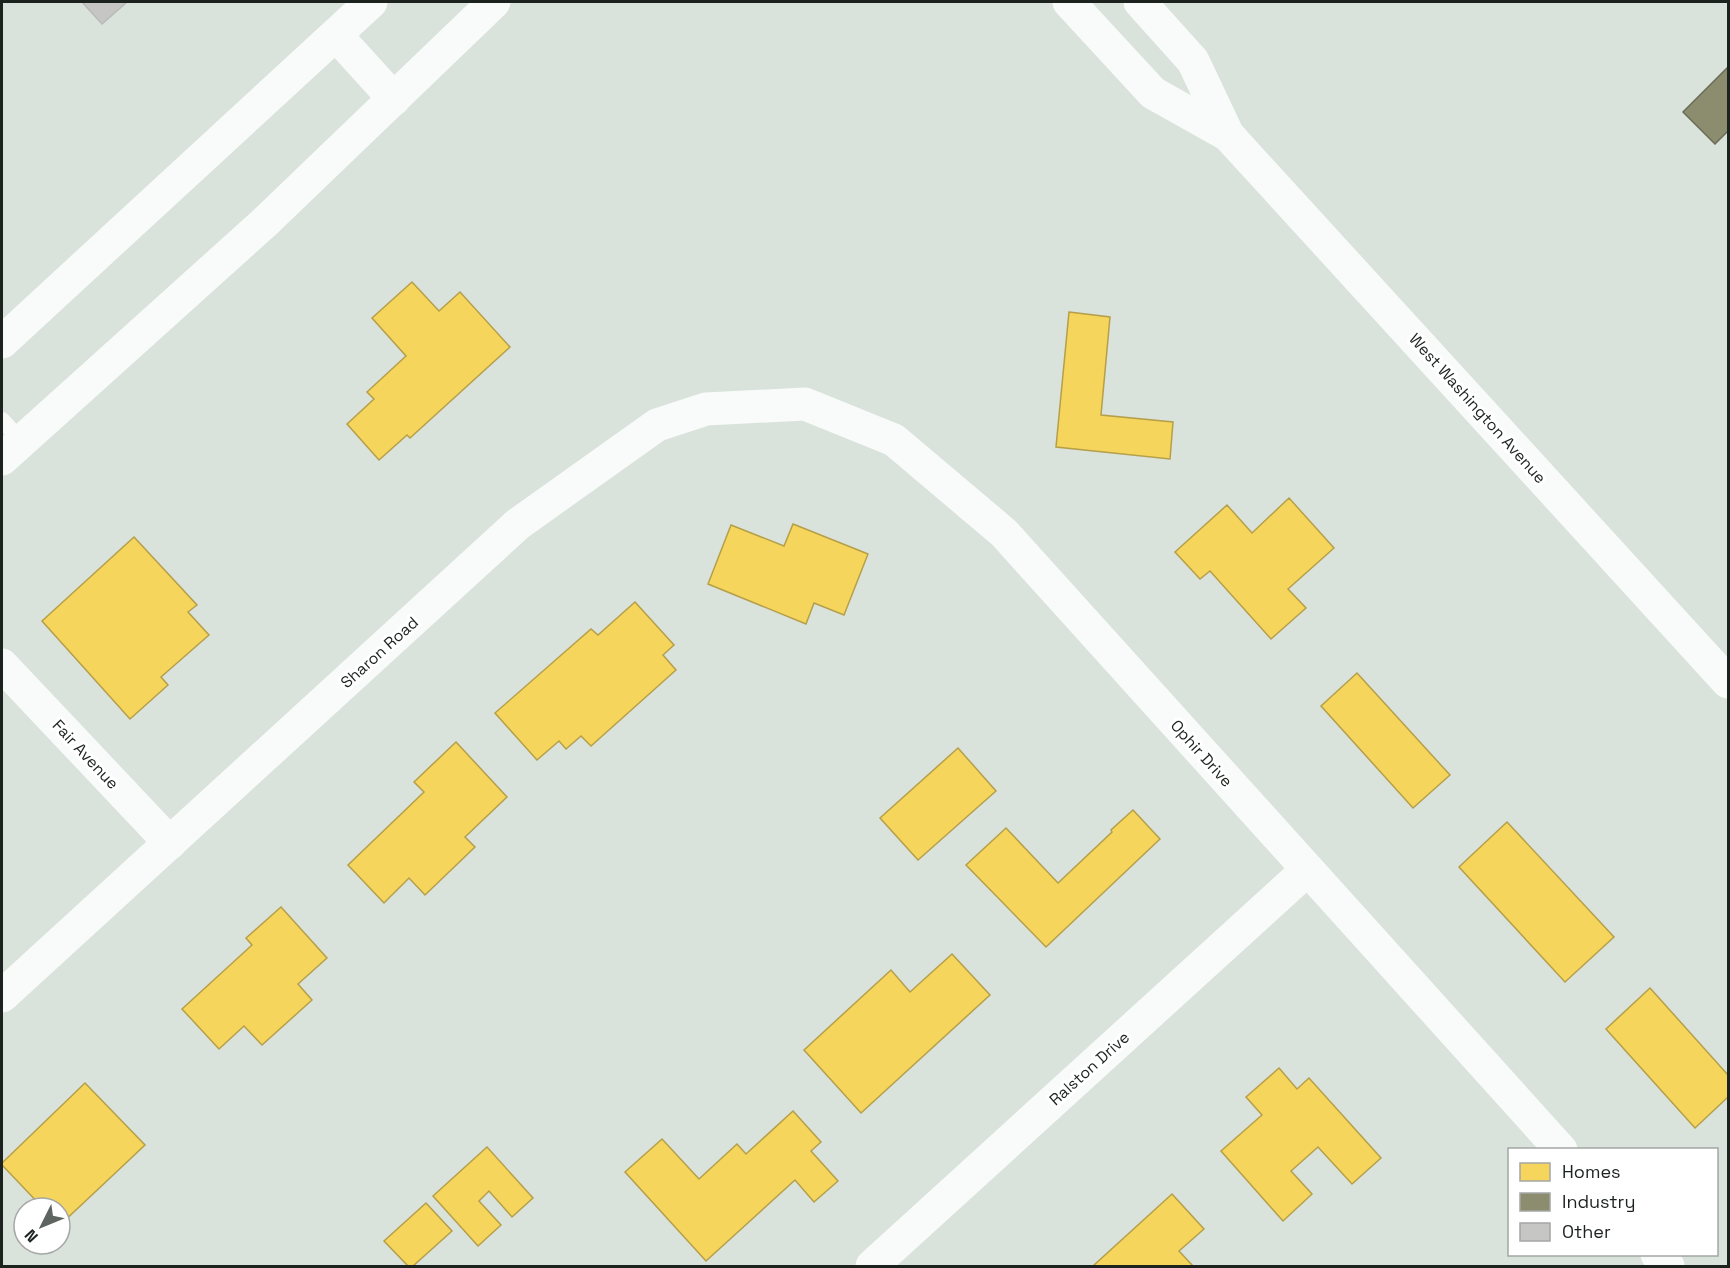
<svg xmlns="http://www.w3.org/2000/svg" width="1730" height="1268" font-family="'Space Grotesk',sans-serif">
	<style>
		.homes { fill: #f6d55c; stroke: #b59f49; stroke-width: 1.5 }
		.industry { fill: #8c8c6e; stroke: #6a6c56; stroke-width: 1.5 }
		.building { fill: #c6c6c5; stroke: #b9bab8; stroke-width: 1.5 }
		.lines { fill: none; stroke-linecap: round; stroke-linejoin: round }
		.service { stroke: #f9fbfa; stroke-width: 16 }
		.minor { stroke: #f9fbfa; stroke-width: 33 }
		.primary { stroke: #f9fbfa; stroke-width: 33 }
		.labels { text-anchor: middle; stroke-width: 6; stroke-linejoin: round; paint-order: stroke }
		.street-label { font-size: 16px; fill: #1c221e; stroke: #fff }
	</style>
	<rect width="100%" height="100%" fill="#d9e2db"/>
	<g class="homes">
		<polygon points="412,282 439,311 460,292 510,347 410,438 407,435 379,460 347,424 374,399 367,392 406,356 372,318"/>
		<polygon points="1069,312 1110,317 1101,415 1173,422 1170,459 1056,447"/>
		<polygon points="1289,498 1334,548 1288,589 1306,608 1271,639 1210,571 1200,579 1175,552 1227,505 1252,533"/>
		<polygon points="793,524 868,554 844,615 814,603 806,624 708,584 731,525 784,546"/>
		<polygon points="134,537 197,605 188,612 209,635 161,677 168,685 130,719 42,621"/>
		<polygon points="635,602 674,645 663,655 676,670 591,746 581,736 566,749 559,741 537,760 495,713 591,629 598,635"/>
		<polygon points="1357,673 1450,775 1413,808 1321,706"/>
		<polygon points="456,742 507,797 465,837 475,847 425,895 409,878 384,903 348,865 424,792 414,782"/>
		<polygon points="958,748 996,791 918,860 880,818"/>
		<polygon points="1133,810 1160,839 1046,947 966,865 1006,828 1058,883 1112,832 1111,830"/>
		<polygon points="1507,822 1614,937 1565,982 1459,867"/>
		<polygon points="281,907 327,958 298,984 312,1000 262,1045 244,1026 219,1049 182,1009 252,945 246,938"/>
		<polygon points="952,954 990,995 861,1113 804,1050 891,970 910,992"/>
		<polygon points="1650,988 1728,1075 1728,1097 1695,1128 1606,1029"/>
		<polygon points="1279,1068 1297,1089 1309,1078 1381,1158 1352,1184 1318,1147 1291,1171 1312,1194 1283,1221 1221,1151 1262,1115 1246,1097"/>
		<polygon points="85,1083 145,1145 60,1225 60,1208 43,1208 2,1165 2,1163"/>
		<polygon points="793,1111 821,1142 811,1151 838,1181 814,1202 795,1180 706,1261 625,1172 662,1139 699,1179 737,1144 746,1154"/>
		<polygon points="487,1147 533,1198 512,1217 489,1191 479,1201 501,1225 478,1246 433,1196"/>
		<polygon points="1172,1194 1204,1229 1179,1251 1193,1266 1093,1266"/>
		<polygon points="426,1203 452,1231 413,1266 408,1266 384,1241"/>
	</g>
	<polygon class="industry" points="1728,67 1728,131 1715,144 1683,112"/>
	<polygon class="building" points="82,2 127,2 102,24"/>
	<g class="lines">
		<polyline class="service" points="2,420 22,442"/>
		<g class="minor">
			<polyline points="2,665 170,843"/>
			<polyline points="2,996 518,524 657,425 706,409 805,404 894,440 1004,533 1561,1150"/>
			<polyline points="1657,1254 1668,1266"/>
			<polyline points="872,1266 1307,870"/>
		</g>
		<g class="primary">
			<polyline points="1069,2 1153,93 1228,135"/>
			<polyline points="1140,2 1193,61 1228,135 1728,682"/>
			<polyline points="336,35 394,99"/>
			<polyline points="2,342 371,2"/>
			<polyline points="2,459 264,223 494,2"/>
		</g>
	</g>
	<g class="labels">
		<g class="street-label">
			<text transform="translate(1478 408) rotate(48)" y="6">West Washington Avenue</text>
			<text transform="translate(379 652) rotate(-42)" y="6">Sharon Road</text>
			<text transform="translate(1202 753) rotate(48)" y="6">Ophir Drive</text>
			<text transform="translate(86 754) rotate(47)" y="6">Fair Avenue</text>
			<text transform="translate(1089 1068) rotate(-42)" y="6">Ralston Drive</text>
		</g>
	</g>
	<rect width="1730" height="1268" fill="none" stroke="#1c221e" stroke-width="6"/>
	<rect x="1508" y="1148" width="210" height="108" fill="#ffffff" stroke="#a4a7a5" stroke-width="1.5"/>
	<rect x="1520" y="1163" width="30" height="18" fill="#f6d55c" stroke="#a4a7a5" stroke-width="1.5"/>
	<text x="1562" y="1178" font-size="18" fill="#1c221e">Homes</text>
	<rect x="1520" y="1193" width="30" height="18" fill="#8c8c6e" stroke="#a4a7a5" stroke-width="1.5"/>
	<text x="1562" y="1208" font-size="18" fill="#1c221e">Industry</text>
	<rect x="1520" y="1223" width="30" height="18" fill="#c6c6c5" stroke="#a4a7a5" stroke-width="1.5"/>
	<text x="1562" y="1238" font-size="18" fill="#1c221e">Other</text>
	<g transform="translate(42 1226) rotate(227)"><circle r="28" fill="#ffffff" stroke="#a4a7a5" stroke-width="1.5"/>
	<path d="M0-4.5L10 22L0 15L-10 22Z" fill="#5e6560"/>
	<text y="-9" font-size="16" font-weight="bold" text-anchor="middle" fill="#1c221e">N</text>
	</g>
</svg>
